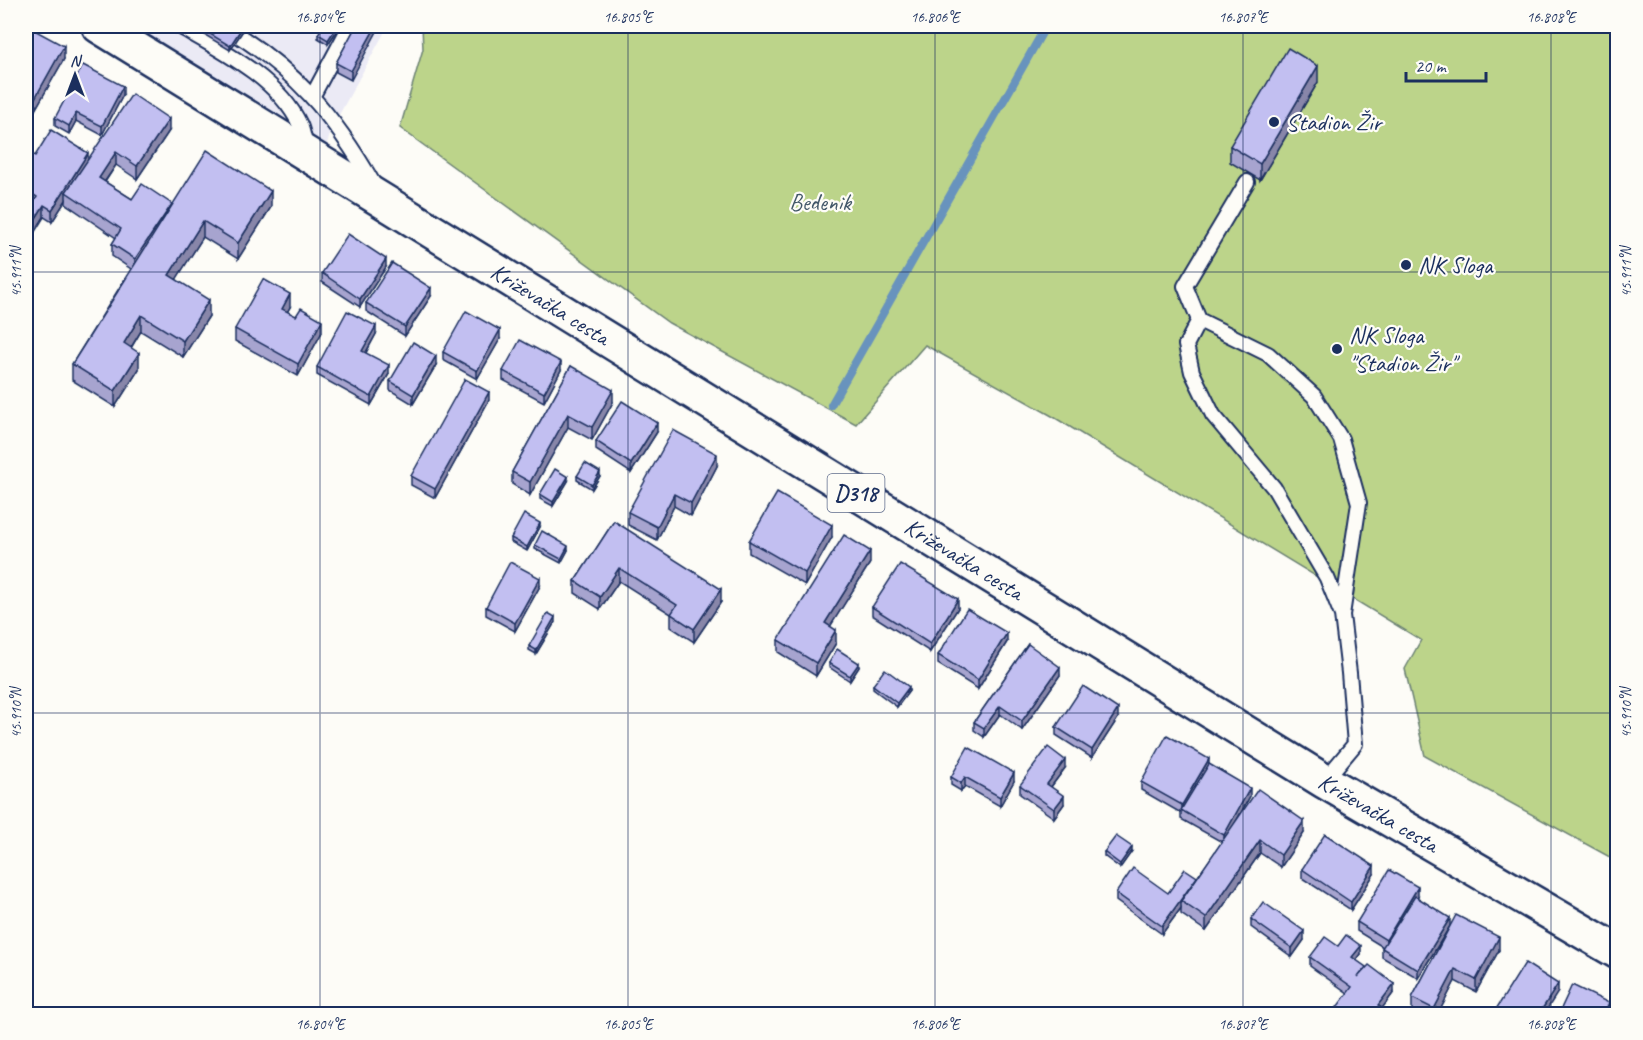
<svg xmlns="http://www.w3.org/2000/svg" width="1643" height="1040" font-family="Caveat,sans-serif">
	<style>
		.built { fill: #ebeaf5 }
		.green { fill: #bcd48a; stroke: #6c8274; stroke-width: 1.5 }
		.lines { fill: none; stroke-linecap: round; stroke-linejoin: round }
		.stream { stroke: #6893bd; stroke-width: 8 }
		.service-casing { stroke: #1b2f5e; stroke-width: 18 }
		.primary-casing { stroke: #1b2f5e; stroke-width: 38 }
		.service { stroke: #fdfcf7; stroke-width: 14 }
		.primary { stroke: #fdfcf7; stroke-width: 33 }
		.wall { fill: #a7a4cf; stroke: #1b2f5e; stroke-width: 1.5 }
		.shaded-wall { fill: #8886a9; stroke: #1b2f5e; stroke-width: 1.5 }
		.building { fill: #c2bff1; stroke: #1b2f5e; stroke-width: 1.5 }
		.ticks { fill: none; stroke: #1b2f5e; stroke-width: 1.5; stroke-opacity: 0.45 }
		.poi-dot { fill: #1b2f5e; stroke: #fdfcf7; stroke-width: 2 }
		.labels { text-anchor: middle; stroke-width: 4.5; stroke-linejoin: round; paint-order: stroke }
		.shield { fill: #fdfcf7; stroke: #5f6c8c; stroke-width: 1.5 }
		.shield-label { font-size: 22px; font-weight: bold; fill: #1b2f5e }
		.poi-label { font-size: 24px; fill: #1b2f5e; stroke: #fdfcf7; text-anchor: start }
		.park-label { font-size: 24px; fill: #435869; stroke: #fdfcf7 }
		.street-label { font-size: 24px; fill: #1b2f5e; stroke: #fdfcf7 }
		.neatline { fill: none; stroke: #1b2f5e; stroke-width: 2 }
		.ticks-label { font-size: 15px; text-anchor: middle; fill: #1b2f5e }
	</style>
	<rect width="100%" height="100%" fill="#fdfcf7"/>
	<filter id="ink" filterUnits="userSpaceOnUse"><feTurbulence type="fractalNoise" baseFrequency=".0167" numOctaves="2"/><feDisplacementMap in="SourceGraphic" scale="12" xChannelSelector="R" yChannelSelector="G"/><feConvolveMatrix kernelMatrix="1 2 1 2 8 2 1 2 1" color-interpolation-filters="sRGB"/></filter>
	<g filter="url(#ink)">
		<polygon class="built" points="128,26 388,26 334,124 326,146"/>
		<polygon class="green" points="422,26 1617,26 1617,861 1425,756 1405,669 1421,640 1052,416 925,345 856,424 669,323 400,128 423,49"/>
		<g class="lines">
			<polyline class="stream" points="831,405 1046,26"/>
			<defs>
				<g id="service">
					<path d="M179,26c42,24 100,53 121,99 3,7 4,15 6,23"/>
					<path d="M223,26c70,41 111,89 151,159"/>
					<polyline points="312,97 350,26"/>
					<polyline points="1199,320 1185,286 1247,182"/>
					<polyline points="1324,781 1355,744 1349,673 1342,615 1327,578 1274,488 1213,415 1192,372 1186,345 1199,320 1268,354 1314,396 1341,439 1359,503 1342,615"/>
				</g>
				<g id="primary">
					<path id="s1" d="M99,26l1225,755 294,171"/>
				</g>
			</defs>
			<use href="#service" class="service-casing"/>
			<use href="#primary" class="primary-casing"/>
			<use href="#service" class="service"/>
			<use href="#primary" class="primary"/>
		</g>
		<g class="wall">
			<polygon points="26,26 64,59 35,110 26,105"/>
			<polygon points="190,26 246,26 230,50"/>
			<polygon points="340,26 328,44 318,38 318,34"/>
			<polygon points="356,26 351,80 336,72 336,63"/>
			<polygon points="1318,82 1260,180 1230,162 1230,146"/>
			<polygon points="123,95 102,135 76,121 69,134 55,126 55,118"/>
			<polygon points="169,131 137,179 116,165 105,182 132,199 172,204 271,207 238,259 203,237 176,279 209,316 183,357 141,331 131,348 139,369 115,407 72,380 72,364 131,269 112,256 112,244 116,238 66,204 66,200 52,222 44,217 31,206 26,202 26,150 35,156 88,160"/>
			<polygon points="386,267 360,307 322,282 322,273"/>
			<polygon points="431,296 405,336 366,311 366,303"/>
			<polygon points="290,307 287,312 322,332 298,376 235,341 235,329"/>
			<polygon points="376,334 366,353 389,374 371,405 317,375 317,367"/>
			<polygon points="500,339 477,379 443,360 443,352"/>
			<polygon points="436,365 413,404 390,390 390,381"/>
			<polygon points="571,366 613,402 592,440 568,427 530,495 512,484 512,472"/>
			<polygon points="561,370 544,402 503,380 503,371"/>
			<polygon points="489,400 435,498 411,485 411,476"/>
			<polygon points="657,432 631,473 596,450 596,441"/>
			<polygon points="717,466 691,516 674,506 657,540 628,525 628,512"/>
			<polygon points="577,476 600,476 592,489 577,480"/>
			<polygon points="568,481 553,506 540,499 540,494"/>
			<polygon points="614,521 721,602 694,642 671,627 671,614 619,581 600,609 575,593 575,581"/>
			<polygon points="540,527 527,551 511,542 511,538"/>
			<polygon points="832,537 805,585 749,553 749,541"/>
			<polygon points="535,545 568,550 561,563 535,549"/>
			<polygon points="870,563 830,626 836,643 816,676 778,652 778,640"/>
			<polygon points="540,586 515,631 486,615 486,607"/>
			<polygon points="872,607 958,608 930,652 872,615"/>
			<polygon points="555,622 536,654 529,650 529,646"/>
			<polygon points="1007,642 978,689 938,664 938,655"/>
			<polygon points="1028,644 1060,675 1022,730 1000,714 984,737 974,730 974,722"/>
			<polygon points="829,663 859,667 850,681 829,667"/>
			<polygon points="873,685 909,691 897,707 873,689"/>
			<polygon points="1118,718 1092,758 1056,735 1056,727"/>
			<polygon points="1209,764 1250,796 1235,823 1304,833 1281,867 1260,853 1206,931 1181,914 1181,908 1162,934 1116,901 1116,893 1168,893 1197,878 1222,842 1181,819 1181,813 1141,790 1141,782"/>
			<polygon points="1065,768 1051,787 1064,804 1054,818 1020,794 1020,785"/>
			<polygon points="951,777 1014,781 1000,806 965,786 961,791 951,785"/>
			<polygon points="1132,851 1120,868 1104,856 1104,852"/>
			<polygon points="1302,869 1374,874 1351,910 1302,878"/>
			<polygon points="1418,896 1417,898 1450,926 1499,950 1476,992 1455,981 1438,1014 1420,1014 1412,1011 1412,998 1449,928 1418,978 1382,957 1382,948 1383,947 1357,931 1357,922"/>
			<polygon points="1251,919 1304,940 1292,957 1251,927"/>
			<polygon points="1338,946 1361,954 1356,960 1394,992 1382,1008 1348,993 1310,966 1310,957"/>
		</g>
		<g class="shaded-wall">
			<polygon points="243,26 246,26 230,50 230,46"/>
			<polygon points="337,26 340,26 328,44 328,40"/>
			<polygon points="376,26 380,26 351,80 351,71"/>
			<polygon points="64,46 64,59 35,110 35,98"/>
			<polygon points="1318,66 1318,82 1260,180 1260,164"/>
			<polygon points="123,86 123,95 102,135 102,126"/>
			<polygon points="76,113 76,121 69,134 69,126"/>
			<polygon points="169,119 169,131 137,179 137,166"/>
			<polygon points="116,152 116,165 99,190 99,178"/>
			<polygon points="88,153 88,166 66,192 66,200 52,222 52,210"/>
			<polygon points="271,191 271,207 238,259 238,243"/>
			<polygon points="172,204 135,272 135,259"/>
			<polygon points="44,205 44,217 26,246 26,234"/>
			<polygon points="203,221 203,237 169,291 169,275"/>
			<polygon points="386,259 386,267 360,307 360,299"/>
			<polygon points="431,288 431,296 405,336 405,327"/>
			<polygon points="290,294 290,307 282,321 282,309"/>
			<polygon points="209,300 209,316 183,357 183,341"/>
			<polygon points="141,315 141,331 124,359 124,343"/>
			<polygon points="322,320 322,332 298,376 298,364"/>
			<polygon points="376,326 376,334 362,359 362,351"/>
			<polygon points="500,330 500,339 477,379 477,371"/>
			<polygon points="139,353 139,369 115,407 115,391"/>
			<polygon points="436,356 436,365 413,404 413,395"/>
			<polygon points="561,362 561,370 544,402 544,393"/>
			<polygon points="389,365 389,374 371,405 371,397"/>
			<polygon points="613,390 613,402 592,440 592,427"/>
			<polygon points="489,392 489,400 435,498 435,489"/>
			<polygon points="568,414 568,427 530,495 530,482"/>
			<polygon points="657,423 657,432 631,473 631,464"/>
			<polygon points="717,454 717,466 691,516 691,503"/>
			<polygon points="600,472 600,476 592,489 592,485"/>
			<polygon points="568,477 568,481 553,506 553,502"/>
			<polygon points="674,494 674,506 657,540 657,527"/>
			<polygon points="540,523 540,527 527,551 527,547"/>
			<polygon points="832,525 832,537 805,585 805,573"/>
			<polygon points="568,546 568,550 561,563 561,559"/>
			<polygon points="870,551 870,563 825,635 825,623"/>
			<polygon points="619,568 619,581 600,609 600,597"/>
			<polygon points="540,578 540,586 515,631 515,623"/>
			<polygon points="721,589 721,602 694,642 694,629"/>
			<polygon points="958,599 958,608 930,652 930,644"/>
			<polygon points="555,617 555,622 536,654 536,650"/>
			<polygon points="836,630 836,643 816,676 816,663"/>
			<polygon points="1007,633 1007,642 978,689 978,680"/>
			<polygon points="859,663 859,667 850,681 850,676"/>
			<polygon points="1060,667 1060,675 1022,730 1022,721"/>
			<polygon points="909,687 909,691 897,707 897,703"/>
			<polygon points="1000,706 1000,714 984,737 984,728"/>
			<polygon points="1118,709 1118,718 1092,758 1092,750"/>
			<polygon points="1209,759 1209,768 1182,811 1182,805"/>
			<polygon points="1065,760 1065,768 1047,792 1047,784"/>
			<polygon points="1014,773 1014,781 1000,806 1000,797"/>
			<polygon points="965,777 965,786 961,791 961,783"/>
			<polygon points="1250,788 1250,796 1224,843 1224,835"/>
			<polygon points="1064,796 1064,804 1054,818 1054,809"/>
			<polygon points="1304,821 1304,833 1281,867 1281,855"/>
			<polygon points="1260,840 1260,853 1206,931 1206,918"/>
			<polygon points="1132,847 1132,851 1120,868 1120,864"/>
			<polygon points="1374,866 1374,874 1351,910 1351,902"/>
			<polygon points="1197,877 1184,903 1181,901 1181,908 1162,934 1162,926"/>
			<polygon points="1418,887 1418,896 1386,948 1386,940"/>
			<polygon points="1450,918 1450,926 1418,978 1418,970"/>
			<polygon points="1304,931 1304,940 1292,957 1292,948"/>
			<polygon points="1499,937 1499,950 1476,992 1476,980"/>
			<polygon points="1361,946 1361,954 1352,966 1352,957"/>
			<polygon points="1455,969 1455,981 1438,1014 1434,1014 1434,1009"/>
			<polygon points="1394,984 1394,992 1378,1014 1378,1005"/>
			<polygon points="1558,984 1558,992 1544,1014 1539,1014"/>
			<polygon points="1609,1003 1609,1012 1607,1014 1603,1014"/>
		</g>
		<g class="building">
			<polygon points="26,26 27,26 64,46 35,98 26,93"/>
			<polygon points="197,26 243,26 230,46"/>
			<polygon points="323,26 337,26 328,40 318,34"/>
			<polygon points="356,26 376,26 351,71 336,63"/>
			<polygon points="1288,48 1318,66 1260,164 1230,146"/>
			<polygon points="83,65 123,86 102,126 76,113 69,126 55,118"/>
			<polygon points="132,94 169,119 137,166 116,152 99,178 132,199 142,184 172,204 135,259 112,244 121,229 66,192"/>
			<polygon points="51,130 88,153 52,210 44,205 26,234 26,215 37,197 26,190 26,150 35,156"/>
			<polygon points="207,150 271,191 238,243 203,221 169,275 209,300 183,341 141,315 124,343 139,353 115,391 72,364"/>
			<polygon points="348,234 386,259 360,299 322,273"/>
			<polygon points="392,263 431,288 405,327 366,303"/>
			<polygon points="263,279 290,294 282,309 296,316 301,308 322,320 298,364 235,329"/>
			<polygon points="347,311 376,326 362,351 389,365 371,397 317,367"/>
			<polygon points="466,311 500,330 477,371 443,352"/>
			<polygon points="520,340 561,362 544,393 503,371"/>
			<polygon points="413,342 436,356 413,395 390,381"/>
			<polygon points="571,366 613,390 592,427 568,414 530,482 512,472"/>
			<polygon points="465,379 489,392 435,489 411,476"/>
			<polygon points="622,401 657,423 631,464 596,441"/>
			<polygon points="673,430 717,454 691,503 674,494 657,527 628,512"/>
			<polygon points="585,463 600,472 592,485 577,476"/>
			<polygon points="555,469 568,477 553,502 540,494"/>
			<polygon points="777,493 832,525 805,573 749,541"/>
			<polygon points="524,514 540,523 527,547 511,538"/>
			<polygon points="614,521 721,589 694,629 671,614 677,605 619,568 600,597 575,581"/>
			<polygon points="542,531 568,546 561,559 535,545"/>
			<polygon points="844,535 870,551 825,623 836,630 816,663 778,640"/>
			<polygon points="510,562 540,578 515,623 486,607"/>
			<polygon points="900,564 958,599 930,644 872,607"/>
			<polygon points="967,609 1007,633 978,680 938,655"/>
			<polygon points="548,613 555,617 536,650 529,646"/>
			<polygon points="1028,644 1060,667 1022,721 1000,706 984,728 974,722"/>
			<polygon points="837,649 859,663 850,676 829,663"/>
			<polygon points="885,669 909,687 897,703 873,685"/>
			<polygon points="1083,686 1118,709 1092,750 1056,727"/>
			<polygon points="1167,735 1209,759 1182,805 1141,782"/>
			<polygon points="968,747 1014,773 1000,797 965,777 961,783 951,777"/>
			<polygon points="1048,747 1065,760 1047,784 1064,796 1054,809 1020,785"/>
			<polygon points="1209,764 1250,788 1224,835 1181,810"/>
			<polygon points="1258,789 1304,821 1281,855 1260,840 1206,918 1181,901"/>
			<polygon points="1325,834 1374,866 1351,902 1302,869"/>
			<polygon points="1116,836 1132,847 1120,864 1104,852"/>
			<polygon points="1133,868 1168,893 1185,869 1197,877 1162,926 1116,893"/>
			<polygon points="1389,870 1418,887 1386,940 1357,922"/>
			<polygon points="1415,896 1450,918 1418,970 1382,948"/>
			<polygon points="1263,902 1304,931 1292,948 1251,919"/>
			<polygon points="1456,915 1499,937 1476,980 1455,969 1434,1009 1412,998"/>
			<polygon points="1346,935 1361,946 1352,957 1366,967 1358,977 1369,965 1394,984 1378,1005 1390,1014 1332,1014 1352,987 1310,957 1325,937 1338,946"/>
			<polygon points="1525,963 1558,984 1539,1014 1493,1014"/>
			<polygon points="1572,985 1609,1003 1603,1014 1561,1014 1559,1013"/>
		</g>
	</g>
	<path class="ticks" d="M320,26v988M628,26v988M935,26v988M1243,26v988M1551,26v988M26,272h1592M26,713h1592"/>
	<g class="poi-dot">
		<circle cx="1274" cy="122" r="6"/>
		<circle cx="1406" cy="265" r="6"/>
		<circle cx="1337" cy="349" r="6"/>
	</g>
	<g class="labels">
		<rect class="shield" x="827.5" y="474" width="57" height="38" rx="4.5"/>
		<g class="shield-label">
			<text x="856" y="501">D318</text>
		</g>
		<g class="poi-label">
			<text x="1286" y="130">Stadion Žir</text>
			<text x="1418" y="273">NK Sloga</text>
			<text x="1349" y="343">NK Sloga<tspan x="1349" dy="28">"Stadion Žir"</tspan></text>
		</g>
		<g class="park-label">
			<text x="820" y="210">Bedenik</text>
		</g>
		<g class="street-label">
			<text dy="8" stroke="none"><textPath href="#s1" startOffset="530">Križevačka cesta</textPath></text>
			<text dy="8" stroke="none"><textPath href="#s1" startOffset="1016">Križevačka cesta</textPath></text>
			<text dy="8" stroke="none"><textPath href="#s1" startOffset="1502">Križevačka cesta</textPath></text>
		</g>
	</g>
	<rect width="1643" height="1040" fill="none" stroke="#fdfcf7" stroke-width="66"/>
	<g transform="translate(75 75)" stroke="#fdfcf7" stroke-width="4.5" paint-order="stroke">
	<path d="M0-4.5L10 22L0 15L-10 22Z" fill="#1b2f5e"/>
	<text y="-9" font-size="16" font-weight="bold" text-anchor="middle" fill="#1b2f5e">N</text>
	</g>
	<path d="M1406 72v9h80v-9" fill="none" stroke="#1b2f5e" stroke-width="3"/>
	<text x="1415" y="72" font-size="18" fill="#1b2f5e" stroke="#fdfcf7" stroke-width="4.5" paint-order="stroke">20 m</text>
	<rect x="33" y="33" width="1577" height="974" class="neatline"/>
	<g class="ticks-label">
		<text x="320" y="22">16.804°E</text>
		<text x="628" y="22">16.805°E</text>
		<text x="935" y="22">16.806°E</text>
		<text x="1243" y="22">16.807°E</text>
		<text x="1551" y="22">16.808°E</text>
		<text transform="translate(16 272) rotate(-90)" y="5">45.911°N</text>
		<text transform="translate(1626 272) rotate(-90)" y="5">45.911°N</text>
		<text transform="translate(16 713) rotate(-90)" y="5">45.910°N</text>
		<text transform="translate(1626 713) rotate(-90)" y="5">45.910°N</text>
		<text x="320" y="1029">16.804°E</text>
		<text x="628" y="1029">16.805°E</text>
		<text x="935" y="1029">16.806°E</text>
		<text x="1243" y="1029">16.807°E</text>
		<text x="1551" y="1029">16.808°E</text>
	</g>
</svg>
